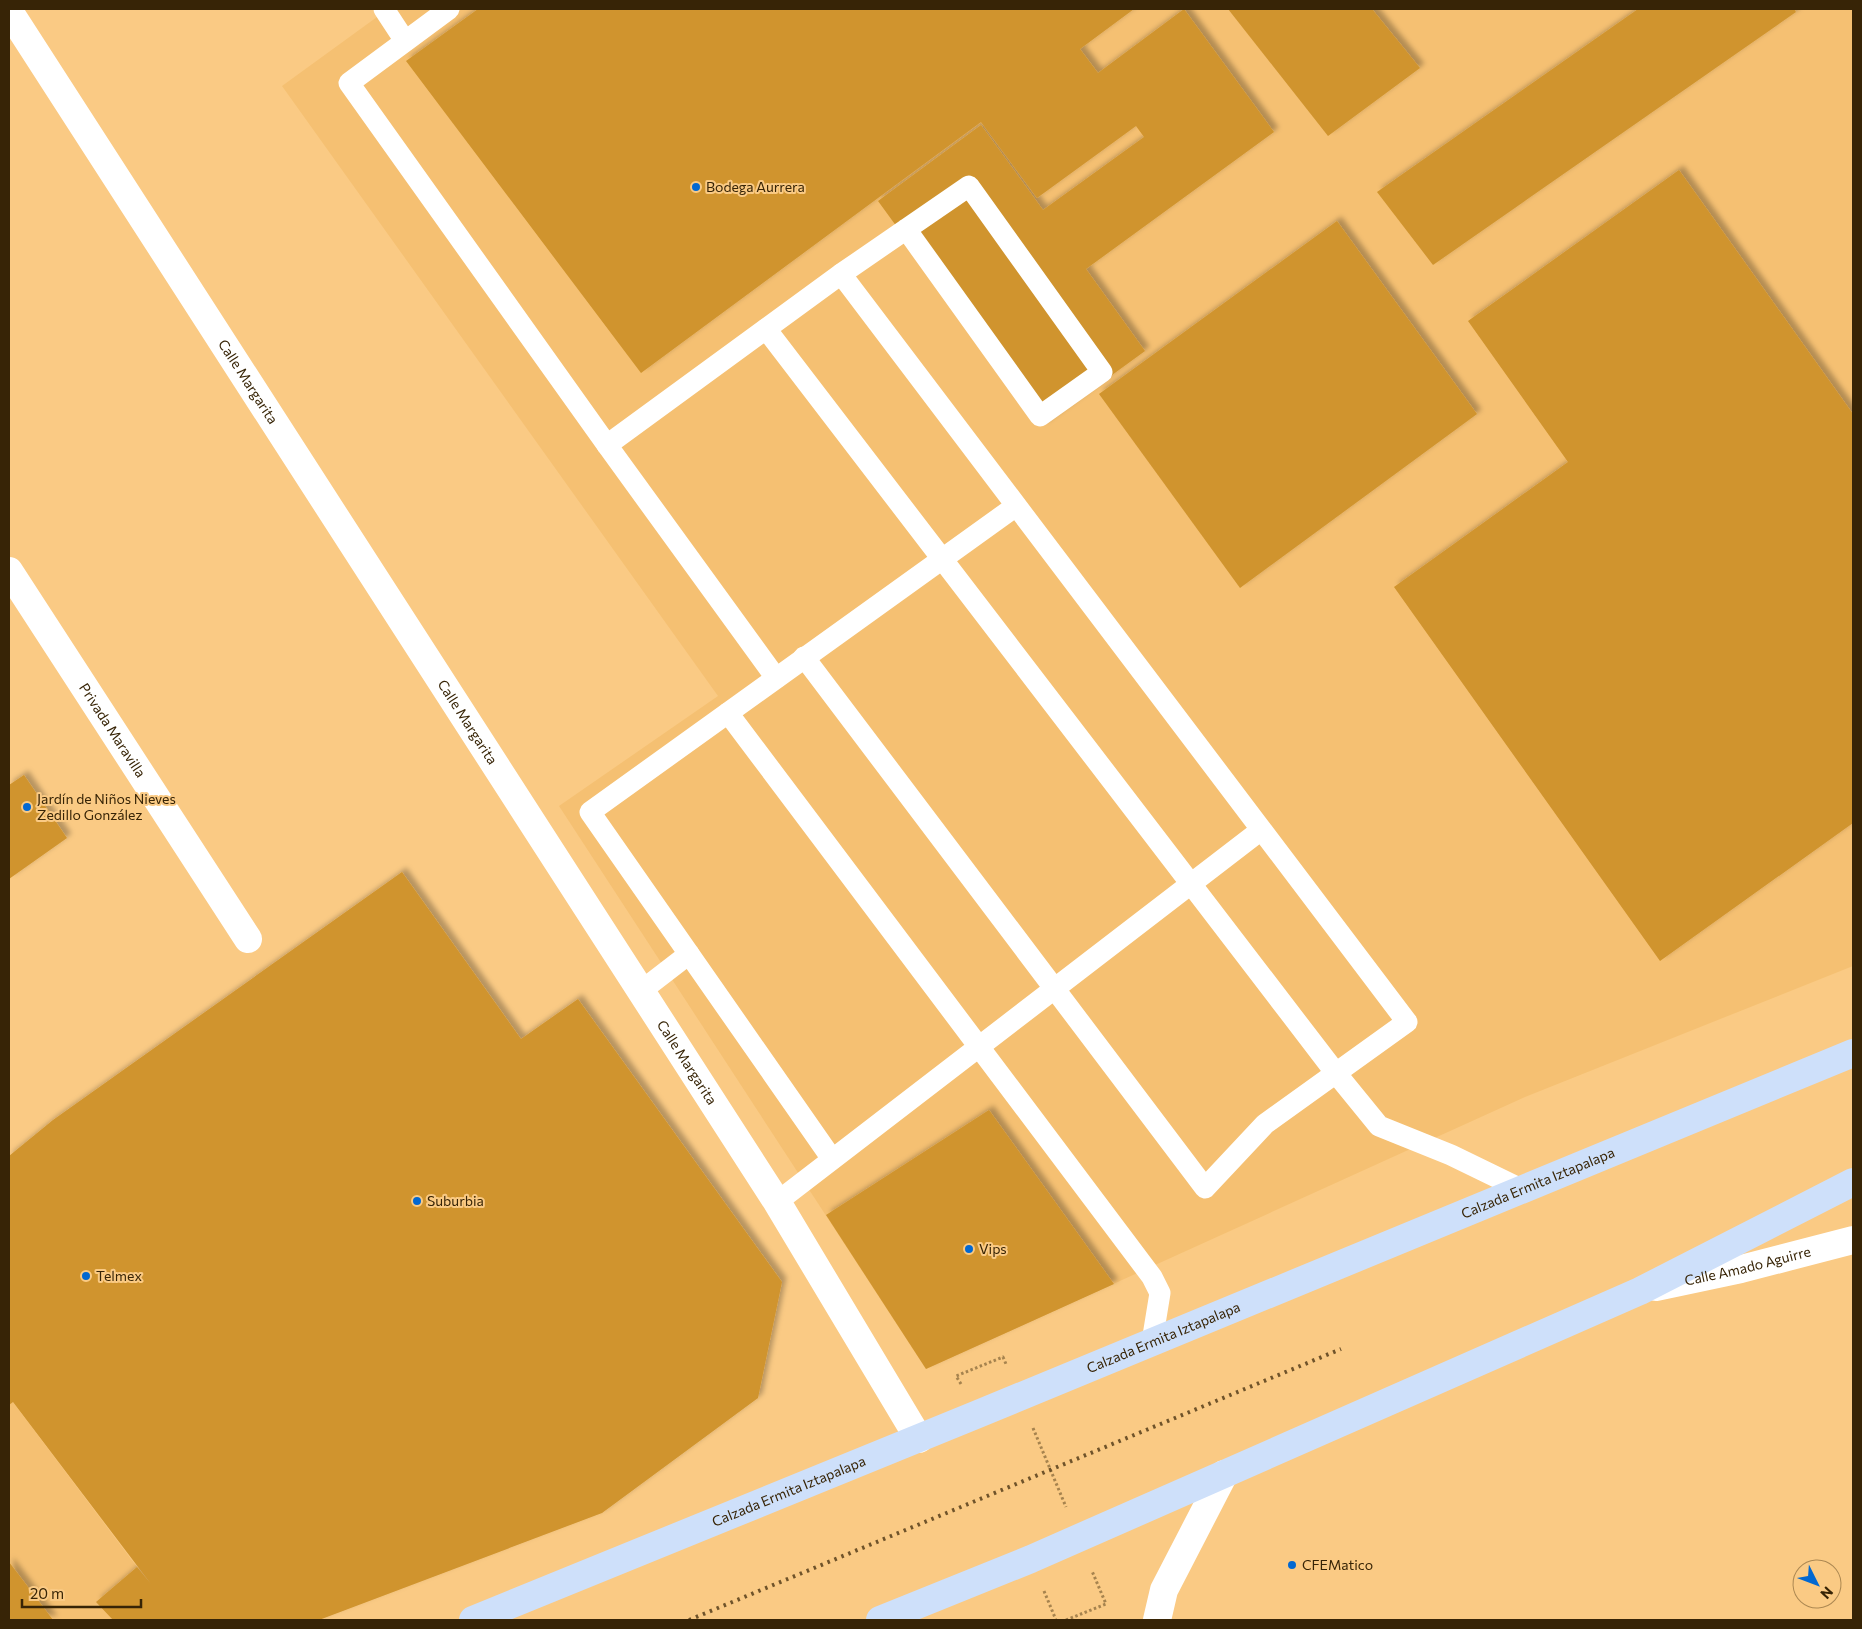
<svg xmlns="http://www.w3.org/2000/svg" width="1862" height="1629" font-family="Commissioner,sans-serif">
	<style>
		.built { fill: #f5c072 }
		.building { fill: #d0942e; filter: url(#shadow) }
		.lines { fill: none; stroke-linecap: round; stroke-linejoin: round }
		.path { stroke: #a6834e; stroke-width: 3; stroke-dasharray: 2.5 2.5; stroke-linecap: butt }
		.lane { stroke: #fff; stroke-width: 21 }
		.street { stroke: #fff; stroke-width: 28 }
		.primary { stroke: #cee0fa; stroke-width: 28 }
		.rail { stroke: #6f532a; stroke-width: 4; stroke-dasharray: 2.5 5; stroke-linecap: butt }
		.poi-dot { fill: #0268d1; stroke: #faca84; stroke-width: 2 }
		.labels { text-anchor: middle; stroke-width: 4; stroke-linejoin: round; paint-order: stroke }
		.poi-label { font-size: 14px; fill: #372406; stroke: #faca84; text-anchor: start }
		.street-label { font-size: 14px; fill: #372406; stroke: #faca84 }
	</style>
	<defs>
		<filter id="shadow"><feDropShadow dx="4.5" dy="-4.5" stdDeviation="2.5" flood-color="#0004"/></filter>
	</defs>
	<rect width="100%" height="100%" fill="#faca84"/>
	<g class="built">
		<polygon points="388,9 1853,9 1853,966 1525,1097 926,1369 559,806 718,696 282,86"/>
		<polygon points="9,1397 137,1567 178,1620 9,1620"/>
	</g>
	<g class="building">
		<polygon points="478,9 1134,9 1080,49 1098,73 1184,9 1274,132 1086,269 1145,351 1042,426 878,201 981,125 1043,210 1144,137 1136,126 1037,198 981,122 641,373 406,61"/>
		<polygon points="1228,9 1372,9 1420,68 1328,136"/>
		<polygon points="1638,9 1794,9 1796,12 1433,265 1377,192"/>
		<polygon points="1679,170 1853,414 1853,823 1660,961 1394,587 1568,462 1468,321"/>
		<polygon points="1337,221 1477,414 1240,588 1099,394"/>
		<polygon points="24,775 67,838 9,879 9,785"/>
		<polygon points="402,872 521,1039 578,999 782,1282 758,1398 602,1513 319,1620 113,1620 96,1602 137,1567 151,1584 13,1402 9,1405 9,1156 53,1120"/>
		<polygon points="989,1110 1114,1284 926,1369 826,1215"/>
		<polygon points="9,1562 53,1620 9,1620"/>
	</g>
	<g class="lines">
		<g class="path">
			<polyline points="961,1384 956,1376 1003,1357 1006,1364"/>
			<polyline points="1033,1428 1066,1507"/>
			<polyline points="1044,1591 1056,1620"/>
			<polyline points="1066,1620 1106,1604 1092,1571"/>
		</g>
		<g class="lane">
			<polyline points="384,9 405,41"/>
			<polyline points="449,9 349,83 607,445 776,678"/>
			<polyline points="766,329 1335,1072 1379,1126 1451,1155 1523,1190"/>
			<polyline points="607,445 841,274 969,186 1102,372 1040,416 906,229"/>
			<polyline points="804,657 1205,1188 1265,1124 1407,1022 841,274"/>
			<polyline points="728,713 1152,1277 1160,1293 1152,1342"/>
			<polyline points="641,991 689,954"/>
			<polyline points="832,1159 590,812 1016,506"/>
			<polyline points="777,1202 1261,830"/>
		</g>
		<g class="street">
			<path id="s1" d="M9,11l768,1191 142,237"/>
			<path id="s2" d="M9,571l239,368"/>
			<path id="s3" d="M1656,1287l85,-18 112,-29"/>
			<polyline points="1157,1620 1164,1590 1224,1474"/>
		</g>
		<g class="primary">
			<path id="s4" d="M473,1620l505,-206 875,-361"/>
			<polyline points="880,1620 1031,1559 1640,1291 1853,1182"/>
		</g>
		<polyline class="rail" points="689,1620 1341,1349"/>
	</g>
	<g class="poi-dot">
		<circle cx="696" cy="187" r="5"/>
		<circle cx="27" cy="807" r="5"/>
		<circle cx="417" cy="1201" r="5"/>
		<circle cx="969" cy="1249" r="5"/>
		<circle cx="86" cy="1276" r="5"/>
		<circle cx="1292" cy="1565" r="5"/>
	</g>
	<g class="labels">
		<g class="poi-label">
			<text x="706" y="192">Bodega Aurrera</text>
			<text x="37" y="804">Jardín de Niños Nieves<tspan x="37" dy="16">Zedillo González</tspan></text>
			<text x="427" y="1206">Suburbia</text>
			<text x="979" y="1254">Vips</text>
			<text x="96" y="1281">Telmex</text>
			<text x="1302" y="1570">CFEMatico</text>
		</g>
		<g class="street-label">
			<text dy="5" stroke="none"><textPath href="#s1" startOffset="441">Calle Margarita</textPath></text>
			<text dy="5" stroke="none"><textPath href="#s1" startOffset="846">Calle Margarita</textPath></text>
			<text dy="5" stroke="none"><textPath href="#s2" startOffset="190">Privada Maravilla</textPath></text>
			<text dy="5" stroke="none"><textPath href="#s1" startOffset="1251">Calle Margarita</textPath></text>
			<text dy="5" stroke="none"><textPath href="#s4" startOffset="1151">Calzada Ermita Iztapalapa</textPath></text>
			<text dy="5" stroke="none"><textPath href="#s3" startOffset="94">Calle Amado Aguirre</textPath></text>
			<text dy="5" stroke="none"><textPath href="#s4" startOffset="746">Calzada Ermita Iztapalapa</textPath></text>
			<text dy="5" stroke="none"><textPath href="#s4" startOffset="341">Calzada Ermita Iztapalapa</textPath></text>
		</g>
	</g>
	<rect width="1862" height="1629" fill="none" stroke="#372406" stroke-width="20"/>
	<g transform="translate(1817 1584) rotate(132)"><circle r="24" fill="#faca84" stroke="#ac8852"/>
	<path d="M0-4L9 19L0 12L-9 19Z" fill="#0268d1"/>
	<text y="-8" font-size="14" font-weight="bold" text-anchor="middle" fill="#372406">N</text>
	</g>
	<path d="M22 1599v8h119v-8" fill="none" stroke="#372406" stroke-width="2.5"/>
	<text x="30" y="1599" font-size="15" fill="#372406" stroke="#faca84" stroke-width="4" paint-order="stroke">20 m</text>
</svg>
